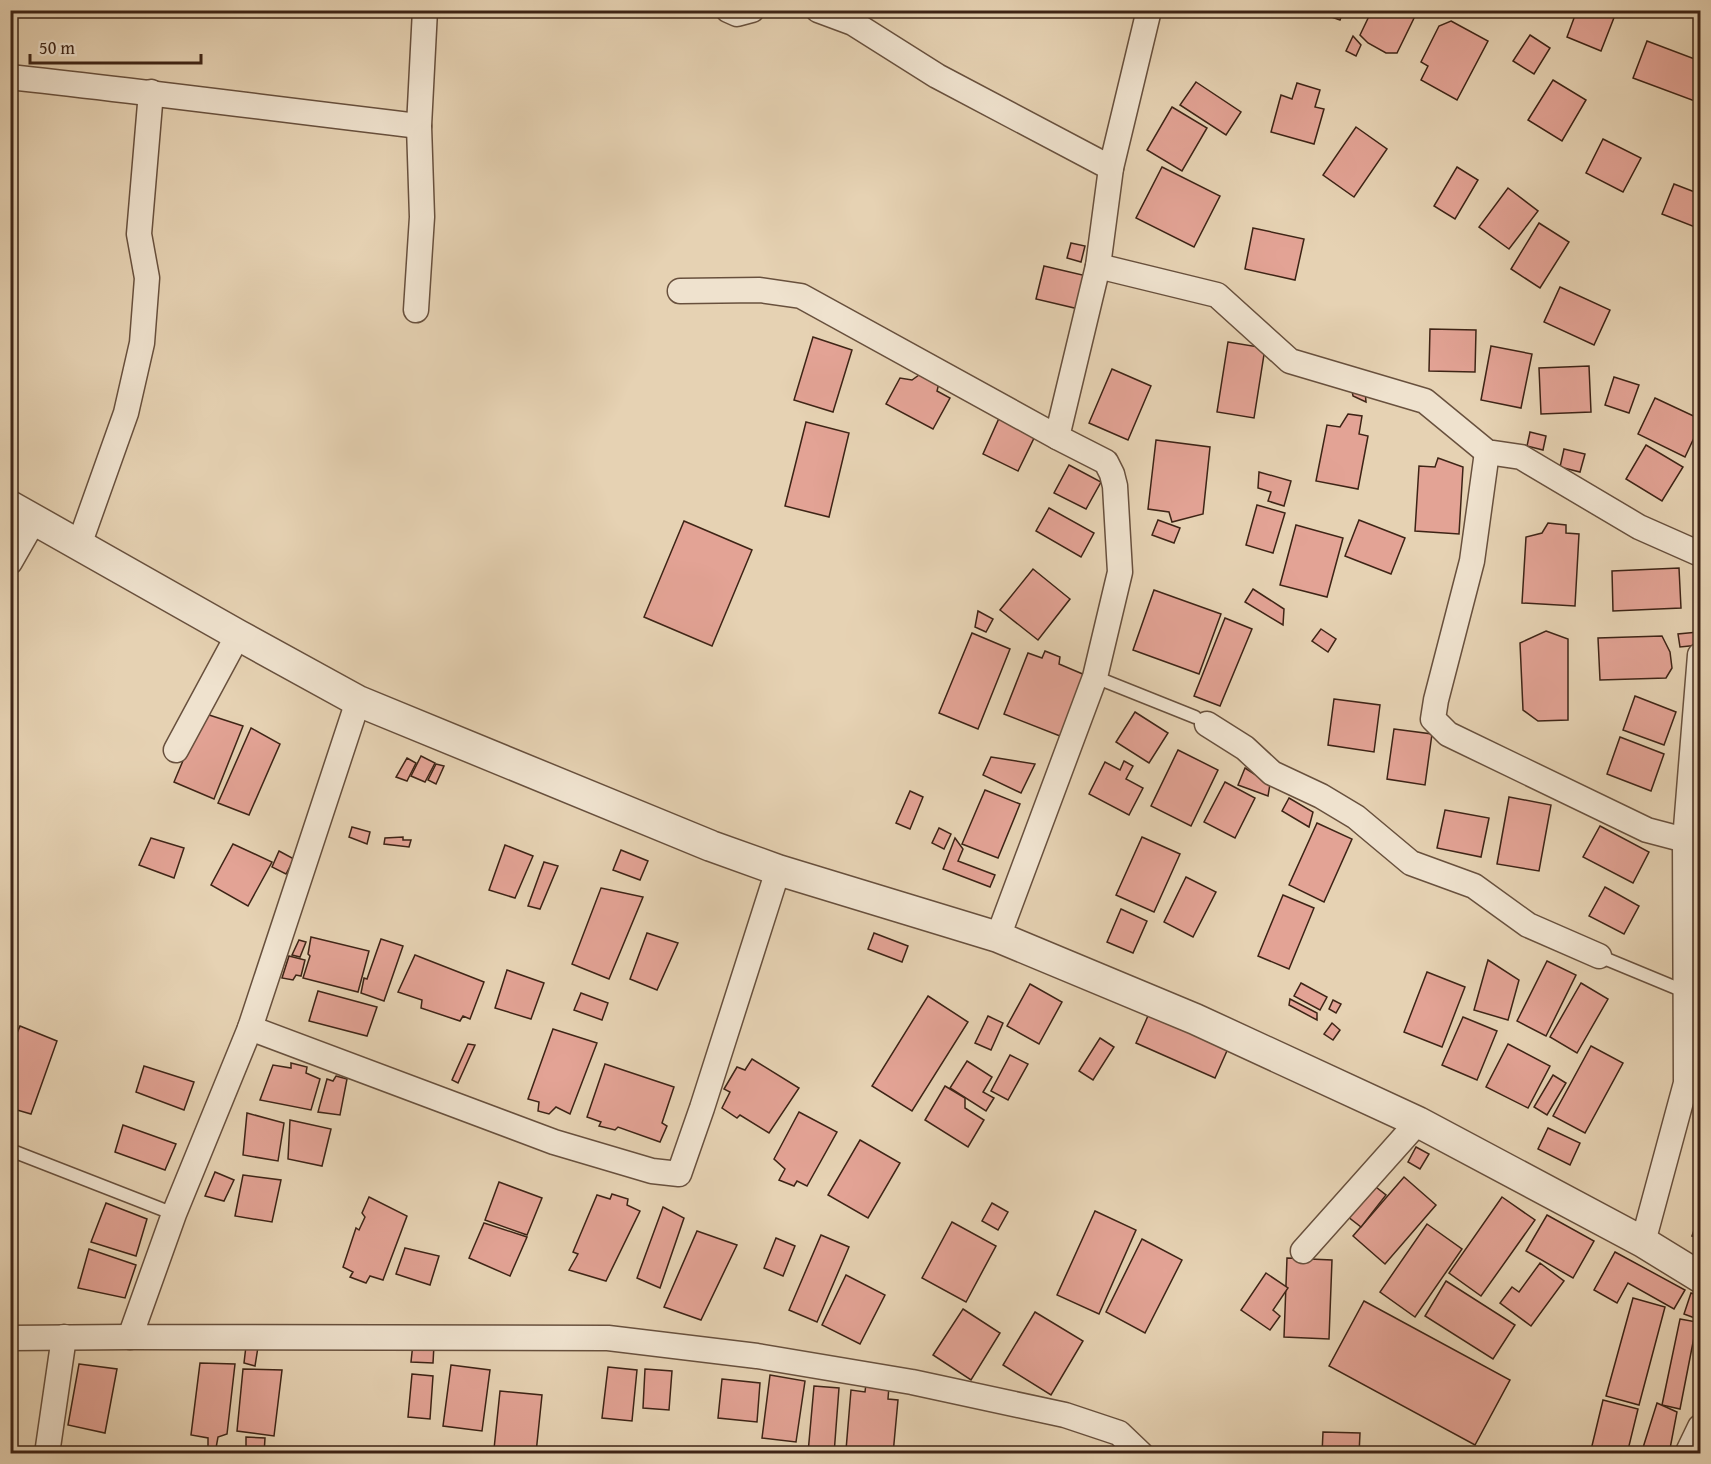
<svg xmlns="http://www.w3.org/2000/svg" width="1711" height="1464" font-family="'Gentium Book Plus',serif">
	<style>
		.building { fill: #e3a395; stroke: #3e2416; stroke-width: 1.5 }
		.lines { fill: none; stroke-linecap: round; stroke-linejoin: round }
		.service-casing { stroke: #68503d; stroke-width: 15 }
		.minor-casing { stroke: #68503d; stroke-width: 27 }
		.tertiary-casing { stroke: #68503d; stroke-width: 33 }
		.service { stroke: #efe2ce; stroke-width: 12 }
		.minor { stroke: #efe2ce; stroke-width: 24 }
		.tertiary { stroke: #efe2ce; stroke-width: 30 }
	</style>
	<rect width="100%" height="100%" fill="#e6d2b3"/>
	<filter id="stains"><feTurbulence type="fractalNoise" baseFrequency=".00333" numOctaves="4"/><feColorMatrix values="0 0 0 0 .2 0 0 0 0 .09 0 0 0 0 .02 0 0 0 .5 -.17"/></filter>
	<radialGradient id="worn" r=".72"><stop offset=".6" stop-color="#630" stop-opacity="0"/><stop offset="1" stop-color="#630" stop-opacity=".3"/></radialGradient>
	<g class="building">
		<polygon points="1312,10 1344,10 1340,20"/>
		<polygon points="1372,10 1418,10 1397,53 1386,53 1368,43 1360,35"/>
		<polygon points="1577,10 1617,10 1601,51 1567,37"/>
		<polygon points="1451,21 1488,41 1457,100 1421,80 1428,66 1421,62 1439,26"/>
		<polygon points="1530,35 1550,48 1534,74 1513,61"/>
		<polygon points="1353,36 1361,45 1356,56 1346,51"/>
		<polygon points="1647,41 1700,61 1700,103 1633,78"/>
		<polygon points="1553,80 1586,100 1562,141 1528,120"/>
		<polygon points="1196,82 1241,112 1226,135 1180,105"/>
		<polygon points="1297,83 1320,90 1315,107 1324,109 1314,144 1271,132 1281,95 1292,99"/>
		<polygon points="1172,107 1207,128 1182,171 1147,150"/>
		<polygon points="1356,127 1387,149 1354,197 1323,175"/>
		<polygon points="1603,139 1641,158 1623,192 1586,173"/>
		<polygon points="1162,167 1220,196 1194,247 1136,218"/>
		<polygon points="1457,167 1478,180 1455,219 1434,206"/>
		<polygon points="1674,184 1700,194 1700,229 1662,214"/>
		<polygon points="1508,188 1538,211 1509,249 1479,227"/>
		<polygon points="1539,223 1569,242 1540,288 1511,269"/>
		<polygon points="1253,228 1304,239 1295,280 1245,269"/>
		<polygon points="1071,243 1085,246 1081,262 1067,258"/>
		<polygon points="1044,266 1091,277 1083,310 1036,299"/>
		<polygon points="1560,287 1610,310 1594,345 1544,322"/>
		<polygon points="1430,329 1476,330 1475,372 1429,371"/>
		<polygon points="813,337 852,350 833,412 794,400"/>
		<polygon points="1228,342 1265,348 1254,418 1217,412"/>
		<polygon points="1491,346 1532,354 1521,408 1481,400"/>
		<polygon points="1589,366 1591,412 1541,414 1539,368"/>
		<polygon points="1112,369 1151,386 1128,440 1089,423"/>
		<polygon points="919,375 940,379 937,391 950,398 933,429 886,404 900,378 912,380"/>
		<polygon points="1614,377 1639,385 1629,413 1605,405"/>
		<polygon points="1351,385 1365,390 1366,402 1353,396"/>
		<polygon points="1655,398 1700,419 1700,425 1685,457 1638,434"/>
		<polygon points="1348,414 1362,416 1359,434 1368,436 1358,489 1316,481 1327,425 1340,427"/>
		<polygon points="1000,416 1036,434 1018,471 983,454"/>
		<polygon points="806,422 849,433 829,517 785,506"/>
		<polygon points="1530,432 1546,436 1543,450 1527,446"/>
		<polygon points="1156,440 1210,447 1203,514 1172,522 1169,512 1148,509"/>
		<polygon points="1646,445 1683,467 1662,501 1626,479"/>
		<polygon points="1564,449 1585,454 1580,472 1560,467"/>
		<polygon points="1438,458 1463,467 1459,534 1415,531 1419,466 1435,467"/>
		<polygon points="1069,465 1101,482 1086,509 1054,493"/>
		<polygon points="1259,472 1291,481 1284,506 1268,501 1271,492 1258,488"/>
		<polygon points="1257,505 1285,513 1273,553 1246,545"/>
		<polygon points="1049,508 1094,533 1081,557 1036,531"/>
		<polygon points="1158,520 1180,528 1174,543 1152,535"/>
		<polygon points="1359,520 1405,538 1391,574 1345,556"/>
		<polygon points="684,521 752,550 712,646 644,617"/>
		<polygon points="1548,523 1566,525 1566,533 1579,534 1575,606 1522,603 1526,537 1542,533"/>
		<polygon points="1296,525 1343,538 1327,597 1280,585"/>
		<polygon points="1679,568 1681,608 1613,611 1612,571"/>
		<polygon points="1033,569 1070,599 1038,640 1000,610"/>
		<polygon points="1253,589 1284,609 1283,625 1245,602"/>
		<polygon points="1154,590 1221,614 1199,674 1133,650"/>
		<polygon points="978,611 993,619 986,632 975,627"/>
		<polygon points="1225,618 1252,629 1220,706 1194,696"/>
		<polygon points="1321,629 1336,639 1328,652 1312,641"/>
		<polygon points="1546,631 1568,639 1568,720 1538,721 1523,710 1520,643"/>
		<polygon points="1698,632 1699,645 1680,647 1678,634"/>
		<polygon points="972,633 1010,649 978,729 939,713"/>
		<polygon points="1662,636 1670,652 1672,668 1666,678 1600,680 1598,638"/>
		<polygon points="1045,651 1060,657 1059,664 1085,675 1060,736 1004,714 1028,653 1042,658"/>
		<polygon points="1635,696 1676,712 1664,745 1623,730"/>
		<polygon points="1334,699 1380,705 1374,752 1328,745"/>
		<polygon points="1135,712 1168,733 1149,763 1116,742"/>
		<polygon points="203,713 243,726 214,799 174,782"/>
		<polygon points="251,728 280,744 249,815 218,803"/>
		<polygon points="1394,729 1432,734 1425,785 1387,779"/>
		<polygon points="1620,737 1664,754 1651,791 1607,774"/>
		<polygon points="1178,750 1218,770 1191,826 1151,806"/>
		<polygon points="421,756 435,763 425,782 411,776"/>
		<polygon points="991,757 1035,764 1021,793 983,775"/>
		<polygon points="407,758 416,763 407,781 396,777"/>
		<polygon points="1124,761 1133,766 1126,779 1143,788 1129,815 1089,794 1105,762 1120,770"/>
		<polygon points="436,764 444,766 436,784 428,780"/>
		<polygon points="1245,768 1270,784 1268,796 1238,785"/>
		<polygon points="1225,782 1255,798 1235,838 1204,822"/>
		<polygon points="985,790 1020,804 998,858 962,844"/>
		<polygon points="910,791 923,797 910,829 896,823"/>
		<polygon points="1509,797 1551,805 1539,871 1497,864"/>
		<polygon points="1289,798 1313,812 1309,827 1282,811"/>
		<polygon points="1445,810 1489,818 1481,857 1437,848"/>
		<polygon points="1317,823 1352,839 1324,902 1289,885"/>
		<polygon points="1600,826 1649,852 1633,883 1583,857"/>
		<polygon points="352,827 370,832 367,844 349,837"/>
		<polygon points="939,828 951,834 944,849 932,843"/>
		<polygon points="403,837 403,840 411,840 409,847 384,844 385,838"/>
		<polygon points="1142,837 1180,854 1154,912 1116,895"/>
		<polygon points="151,838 184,848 174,878 139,865"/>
		<polygon points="955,838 963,849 958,861 995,875 990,887 943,869"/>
		<polygon points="233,844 272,862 248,906 211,885"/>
		<polygon points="505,845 533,856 515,898 489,890"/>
		<polygon points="621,850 648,861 640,880 613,870"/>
		<polygon points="279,851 294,859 286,874 272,867"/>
		<polygon points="544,862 558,866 540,909 528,906"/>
		<polygon points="1186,877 1216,892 1193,937 1164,922"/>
		<polygon points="1605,887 1639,906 1624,934 1589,916"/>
		<polygon points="601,888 643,897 609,979 572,964"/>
		<polygon points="1283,895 1314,908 1289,969 1258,956"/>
		<polygon points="1121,909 1147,921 1133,953 1107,942"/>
		<polygon points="647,933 678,943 657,990 630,979"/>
		<polygon points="874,933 908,946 902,962 868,949"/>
		<polygon points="311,937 369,951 358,992 303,978 310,956 308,954"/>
		<polygon points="381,939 403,946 384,1001 361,993 364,978 367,979"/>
		<polygon points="299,940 306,942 300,957 292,955"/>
		<polygon points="415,955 484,982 470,1019 463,1016 460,1021 421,1008 422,1000 398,992"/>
		<polygon points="289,956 305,960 301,976 296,975 293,980 282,978"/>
		<polygon points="1488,960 1519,980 1508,1020 1474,1010"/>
		<polygon points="1547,961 1576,975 1546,1036 1517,1021"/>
		<polygon points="507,970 544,983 531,1019 495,1008"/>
		<polygon points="1427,972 1465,987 1442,1047 1404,1032"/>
		<polygon points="1301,983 1327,997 1320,1010 1294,996"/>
		<polygon points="1581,983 1608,999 1577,1053 1550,1037"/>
		<polygon points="1030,984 1062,1002 1039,1044 1007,1026"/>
		<polygon points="318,991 377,1007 367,1036 309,1021"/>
		<polygon points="581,993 608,1003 602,1020 574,1010"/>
		<polygon points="928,996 968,1022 912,1111 872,1086"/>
		<polygon points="1290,999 1317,1013 1317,1020 1289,1005"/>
		<polygon points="1333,1000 1341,1004 1336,1013 1329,1009"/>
		<polygon points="1151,1009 1230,1044 1215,1078 1136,1043"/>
		<polygon points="988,1016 1003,1023 991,1050 975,1043"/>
		<polygon points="1463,1017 1497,1031 1477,1080 1442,1065"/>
		<polygon points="1332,1023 1340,1030 1333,1040 1324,1034"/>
		<polygon points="20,1026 57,1041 31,1114 10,1108 10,1050"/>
		<polygon points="553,1029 597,1043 570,1114 556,1107 549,1114 538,1111 539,1102 528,1099"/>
		<polygon points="1100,1038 1114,1047 1093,1080 1079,1071"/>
		<polygon points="468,1044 475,1045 458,1083 452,1080"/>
		<polygon points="1508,1044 1550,1066 1528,1108 1486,1087"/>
		<polygon points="1591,1046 1623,1063 1585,1133 1553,1116"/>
		<polygon points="1010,1055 1028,1064 1008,1100 991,1091"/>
		<polygon points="752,1059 799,1088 769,1133 740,1115 737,1118 722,1108 730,1092 724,1089 737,1067 745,1070"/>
		<polygon points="967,1061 992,1077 983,1092 994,1098 986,1111 950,1088"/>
		<polygon points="291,1063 307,1067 306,1073 320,1079 311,1110 260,1100 273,1065 291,1068"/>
		<polygon points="605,1064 674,1087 662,1123 667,1126 660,1142 618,1127 615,1130 599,1126 601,1122 587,1117"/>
		<polygon points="144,1066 194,1082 184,1110 136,1092"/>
		<polygon points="1553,1075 1566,1083 1547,1115 1534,1107"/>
		<polygon points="336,1076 347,1079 340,1115 318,1112 327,1079 333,1081"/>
		<polygon points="945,1086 965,1098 965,1108 984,1120 968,1147 925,1120"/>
		<polygon points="799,1112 837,1132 807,1186 797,1181 794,1186 779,1180 785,1169 774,1159"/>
		<polygon points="247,1113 284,1123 278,1161 243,1155"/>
		<polygon points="290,1120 331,1129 322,1166 288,1159"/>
		<polygon points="123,1125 176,1144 165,1170 115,1152"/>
		<polygon points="1548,1128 1580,1143 1570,1165 1538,1149"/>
		<polygon points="860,1140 900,1163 868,1218 828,1195"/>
		<polygon points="1416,1147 1429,1154 1420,1169 1408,1162"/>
		<polygon points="215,1172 234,1180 224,1201 205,1196"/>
		<polygon points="243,1175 281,1180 272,1222 235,1216"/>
		<polygon points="1404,1177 1436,1205 1385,1264 1353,1236"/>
		<polygon points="499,1182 542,1198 527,1235 485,1220"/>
		<polygon points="1372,1184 1386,1195 1361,1227 1347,1216"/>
		<polygon points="612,1194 628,1199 627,1205 640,1211 606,1281 569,1270 578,1254 573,1252 597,1195 610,1199"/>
		<polygon points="369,1197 407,1216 383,1280 370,1276 366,1283 350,1277 353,1272 343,1267 356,1228 359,1230 365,1217 362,1213"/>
		<polygon points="1502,1197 1535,1220 1481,1296 1449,1273"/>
		<polygon points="106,1203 147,1219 136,1256 91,1242"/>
		<polygon points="992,1203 1008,1212 998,1230 982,1221"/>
		<polygon points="663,1207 684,1218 660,1288 637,1278"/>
		<polygon points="1095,1211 1136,1230 1099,1314 1057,1295"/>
		<polygon points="1700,1213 1700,1239 1692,1236"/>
		<polygon points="1547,1215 1594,1241 1573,1278 1526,1251"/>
		<polygon points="952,1222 996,1246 966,1302 922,1278"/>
		<polygon points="484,1223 527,1237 510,1276 469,1258"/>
		<polygon points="1427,1224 1462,1249 1415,1317 1380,1292"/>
		<polygon points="697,1231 737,1245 701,1320 664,1307"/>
		<polygon points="821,1235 849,1247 817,1322 789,1310"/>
		<polygon points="776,1238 795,1246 783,1276 764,1268"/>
		<polygon points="1142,1239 1182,1260 1145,1333 1106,1312"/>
		<polygon points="405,1248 439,1256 430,1285 396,1274"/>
		<polygon points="89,1249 136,1265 125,1298 78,1288"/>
		<polygon points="1615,1252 1685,1290 1674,1309 1628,1283 1617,1303 1594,1290"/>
		<polygon points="1287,1258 1332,1260 1329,1339 1284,1337"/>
		<polygon points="1540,1263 1564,1281 1531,1326 1500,1303 1512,1287 1519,1292"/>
		<polygon points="1266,1273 1288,1288 1273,1310 1280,1316 1270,1330 1241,1310"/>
		<polygon points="846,1275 885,1295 860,1344 822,1325"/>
		<polygon points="1446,1281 1515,1325 1493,1359 1425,1316"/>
		<polygon points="1691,1293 1700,1296 1700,1320 1684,1314"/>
		<polygon points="1633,1298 1665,1307 1639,1405 1606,1396"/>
		<polygon points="1364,1301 1510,1380 1475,1445 1329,1366"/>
		<polygon points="963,1309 1000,1333 971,1380 933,1355"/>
		<polygon points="1035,1312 1083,1341 1051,1395 1003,1365"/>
		<polygon points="1680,1319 1697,1322 1680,1409 1662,1405"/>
		<polygon points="413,1343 434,1345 433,1363 411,1362"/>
		<polygon points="246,1346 258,1347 255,1366 244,1363"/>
		<polygon points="200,1363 235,1364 227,1434 218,1437 216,1448 208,1449 208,1438 191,1435"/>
		<polygon points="79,1364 117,1369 105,1433 68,1425"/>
		<polygon points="451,1365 490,1370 482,1431 443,1426"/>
		<polygon points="608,1367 637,1370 632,1421 602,1418"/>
		<polygon points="243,1369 282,1370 274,1436 237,1431"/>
		<polygon points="645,1369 672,1371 669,1410 643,1408"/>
		<polygon points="412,1374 433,1376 430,1419 408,1417"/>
		<polygon points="770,1375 805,1381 796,1442 762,1438"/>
		<polygon points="722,1379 760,1383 757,1422 718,1418"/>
		<polygon points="866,1384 889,1386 888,1399 898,1400 893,1454 846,1450 851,1390 865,1392"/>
		<polygon points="814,1386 839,1388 834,1454 808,1453"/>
		<polygon points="500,1391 542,1395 536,1453 494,1449"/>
		<polygon points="1603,1400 1638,1409 1627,1454 1590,1454"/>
		<polygon points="1657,1403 1677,1412 1669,1454 1641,1454"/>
		<polygon points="1323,1432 1360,1433 1359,1454 1322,1454"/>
		<polygon points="246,1437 265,1438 264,1454 246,1453"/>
	</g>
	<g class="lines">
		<defs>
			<g id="service">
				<polyline points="1095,677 1195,717"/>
				<polyline points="1599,956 1686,992"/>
				<polyline points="10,1150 174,1214"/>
			</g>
			<g id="minor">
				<polyline points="728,10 737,14 752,10"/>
				<polyline points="818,10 853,23 937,76 1111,168 1098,266 1057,437 1106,462 1112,474 1115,486 1120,572 1095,677 998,937"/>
				<path d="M10,77c137,15 273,33 409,49"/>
				<polyline points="1111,168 1149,10"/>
				<polyline points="1098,266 1217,295 1290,361 1425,401 1487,452 1521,457 1639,527 1700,554"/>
				<polyline points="680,291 760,290 801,296 1057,437"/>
				<polyline points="416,310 422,217 419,126 425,10"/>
				<polyline points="1487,452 1472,561 1436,700 1433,719 1448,734 1647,830 1685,840"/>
				<polyline points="79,545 126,413 142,343 147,278 139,234 151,92"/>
				<polyline points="10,562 34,520"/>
				<polyline points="358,701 250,1028 174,1214 130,1337 608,1338 757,1356 912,1382 1065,1415 1119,1433 1141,1454"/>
				<polyline points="1207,724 1245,748 1272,773 1321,796 1356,817 1411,863 1474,886 1528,925 1599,956"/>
				<polyline points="176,750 238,635"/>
				<polyline points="250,1028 554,1142 652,1171 679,1174 702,1108 778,870"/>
				<polyline points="1643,1242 1686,1083 1685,840 1700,655"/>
				<polyline points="1303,1251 1418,1122"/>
				<polyline points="10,1338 130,1337"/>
				<polyline points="47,1454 64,1337"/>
				<polyline points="1687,1454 1700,1427"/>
			</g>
			<polyline id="tertiary" points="10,506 238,635 358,701 711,846 778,870 998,937 1195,1019 1418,1122 1643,1242 1700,1277"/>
		</defs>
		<use href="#service" class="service-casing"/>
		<use href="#minor" class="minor-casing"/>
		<use href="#tertiary" class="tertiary-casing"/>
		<use href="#service" class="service"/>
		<use href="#minor" class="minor"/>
		<use href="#tertiary" class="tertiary"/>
	</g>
	<rect width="1711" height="1464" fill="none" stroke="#e6d2b3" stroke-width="36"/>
	<rect x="12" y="12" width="1687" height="1440" fill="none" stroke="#3e2416" stroke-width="3"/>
	<rect x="18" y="18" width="1675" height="1428" fill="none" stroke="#3e2416" stroke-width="1.5"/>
	<path d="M30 54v9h171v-9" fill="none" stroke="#3e2416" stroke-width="3"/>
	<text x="39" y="54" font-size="18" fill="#3e2416" stroke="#efe2ce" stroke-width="4.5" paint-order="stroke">50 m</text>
	<rect width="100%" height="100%" filter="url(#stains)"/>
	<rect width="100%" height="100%" fill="url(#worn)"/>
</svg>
